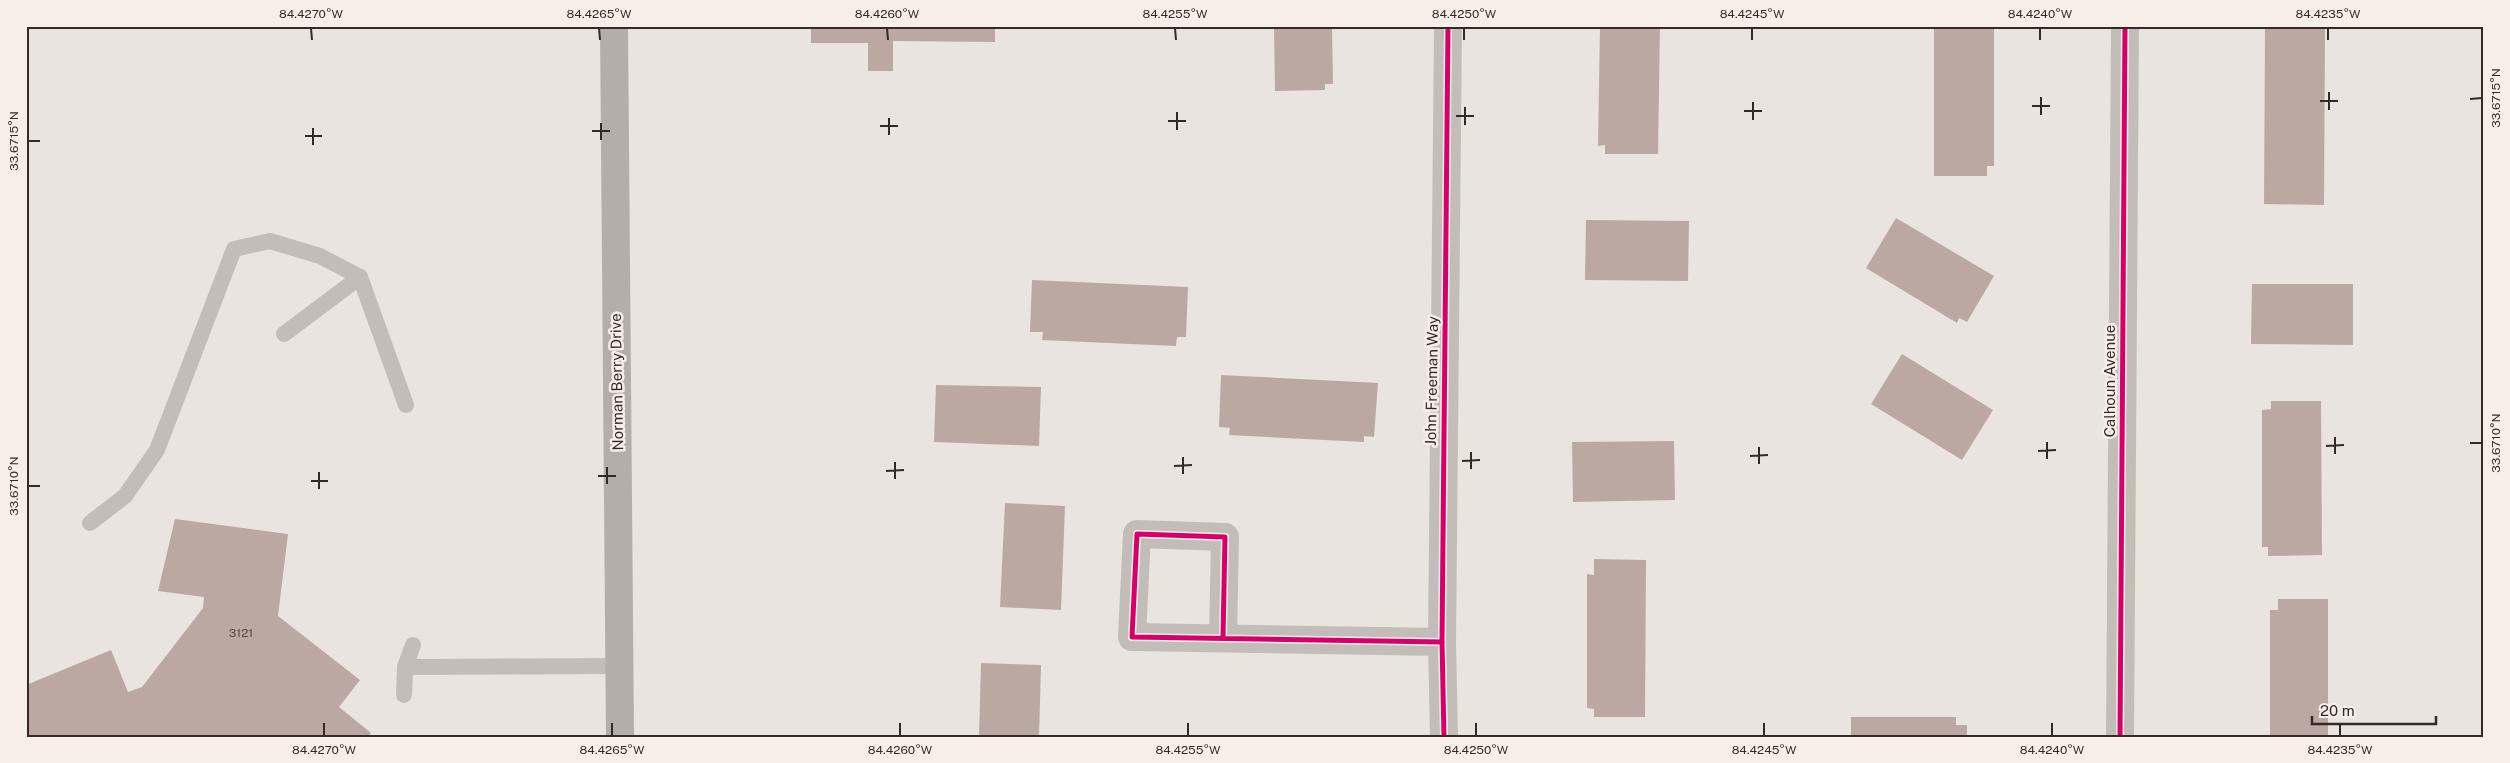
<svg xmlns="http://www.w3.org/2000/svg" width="2510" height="763" font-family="'Public Sans',sans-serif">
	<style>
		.building { fill: #bca8a3 }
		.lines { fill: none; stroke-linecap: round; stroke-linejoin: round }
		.service { stroke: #c3bdb9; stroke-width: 16 }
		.minor { stroke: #c3bdb9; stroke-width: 28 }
		.secondary { stroke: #b4ada9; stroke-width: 28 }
		.cycleway-casing { stroke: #f7eee7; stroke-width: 8 }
		.cycleway { stroke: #d6006c; stroke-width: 5 }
		.ticks { fill: none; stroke: #332a28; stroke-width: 2 }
		.labels { text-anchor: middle; stroke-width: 5; stroke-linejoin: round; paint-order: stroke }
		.number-label { font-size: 12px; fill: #554a47 }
		.street-label { font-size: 15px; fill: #332a28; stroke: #f7eee7 }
		.neatline { fill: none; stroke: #332a28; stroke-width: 2 }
		.ticks-label { font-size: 12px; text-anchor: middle; fill: #332a28 }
	</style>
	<rect width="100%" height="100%" fill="#eae4df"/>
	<g class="building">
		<polygon points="811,26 995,26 995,42 893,41 893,71 868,71 868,43 811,43"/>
		<polygon points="1274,26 1332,26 1333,84 1325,84 1325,90 1275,91"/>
		<polygon points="1600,26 1660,26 1658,154 1605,154 1605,145 1598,146"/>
		<polygon points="1934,26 1987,26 1987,29 1994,29 1994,166 1987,166 1987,176 1934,176"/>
		<polygon points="2265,26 2325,26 2324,205 2264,204"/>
		<polygon points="1896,218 1994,276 1967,322 1959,318 1957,323 1866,268"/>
		<polygon points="1586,220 1689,221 1688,281 1585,280"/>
		<polygon points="1032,280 1188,287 1186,337 1177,337 1176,346 1042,340 1043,332 1030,332"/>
		<polygon points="2252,284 2353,284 2353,345 2251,344"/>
		<polygon points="1902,354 1993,410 1962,460 1871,404"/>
		<polygon points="1221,375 1378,383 1374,437 1364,436 1364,442 1229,435 1230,428 1219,427"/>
		<polygon points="936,385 1041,387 1039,446 934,442"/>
		<polygon points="2271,401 2321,401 2322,555 2268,556 2268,547 2262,547 2262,410 2271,409"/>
		<polygon points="1674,441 1675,500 1573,502 1572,442"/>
		<polygon points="1005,503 1065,506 1061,610 1000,607"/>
		<polygon points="175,519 288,534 278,616 360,680 339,707 371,733 368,737 26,737 26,685 111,650 128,692 142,687 203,608 204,597 158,591"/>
		<polygon points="1594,559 1646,560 1645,717 1594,717 1594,709 1587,708 1587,574 1594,575"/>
		<polygon points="2278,599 2328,599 2328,737 2270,737 2270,610 2278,610"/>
		<polygon points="981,663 1041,665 1039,737 979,737"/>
		<polygon points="1851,717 1956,717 1956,725 1967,725 1967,737 1851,737"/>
	</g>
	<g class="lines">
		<g class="service">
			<polyline points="284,334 360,277"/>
			<polyline points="90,523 125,496 157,450 234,249 270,241 320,256 360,277 406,405"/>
			<polyline points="405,667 619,666"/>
			<polyline points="404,695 405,667 413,645"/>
		</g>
		<g class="minor">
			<polyline points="1223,638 1225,537 1137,534 1132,637 1442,642"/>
			<polyline points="1444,737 1442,642 1448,26"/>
			<polyline points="2120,737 2125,26"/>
		</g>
		<polyline class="secondary" points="614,26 620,737"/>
		<defs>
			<g id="cycleway">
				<polyline points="1223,638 1225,537 1137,534 1132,637 1442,642"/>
				<polyline points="1444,737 1442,642 1448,26"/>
				<polyline points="2120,737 2125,26"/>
			</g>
		</defs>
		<use href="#cycleway" class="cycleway-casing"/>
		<use href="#cycleway" class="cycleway"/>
	</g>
	<path class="ticks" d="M311,28l1,12M599,28l1,12M887,28l1,12M1175,28l1,12M1464,28v12M1752,28v12M2040,28v12M2328,28v12M2329,92v18M2041,97v18M2470,99l12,-1M2320,101h18M1753,102v18M2032,106h18M1465,107v18M1744,111h18M1177,112v18M1456,116h18M889,118v17M1168,121h18M601,123v17M880,126h18M313,128v17M592,131h18M305,136h17M28,141h12M2335,437v17M2047,442v17M2470,443h12M2326,446l18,-1M1759,447v17M2038,451l18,-1M1471,452v17M1750,456l18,-1M1183,457v17M1462,461l18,-1M895,462v17M1174,466l18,-1M607,467v17M886,471l18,-1M319,472v17M598,476h18M311,481h17M28,486h12M324,723v13M612,723v13M900,723v13M1188,723v13M1476,723v13M1764,723v13M2052,723v13M2340,723v13"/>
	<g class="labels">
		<g class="number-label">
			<text x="241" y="637">3121</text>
		</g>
		<g class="street-label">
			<text transform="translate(1432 381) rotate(-89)" y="5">John Freeman Way</text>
			<text transform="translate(2110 381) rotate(-90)" y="5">Calhoun Avenue</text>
			<text transform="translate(617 382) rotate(-91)" y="5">Norman Berry Drive</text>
		</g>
	</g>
	<rect width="2510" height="763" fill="none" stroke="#f7eee7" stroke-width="55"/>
	<path d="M2312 716v8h124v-8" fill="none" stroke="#332a28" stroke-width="2.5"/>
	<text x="2320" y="716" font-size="15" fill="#332a28" stroke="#f7eee7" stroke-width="4" paint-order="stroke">20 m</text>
	<rect x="28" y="28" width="2454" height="708" class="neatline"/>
	<g class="ticks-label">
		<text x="311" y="18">84.4270°W</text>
		<text x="599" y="18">84.4265°W</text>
		<text x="887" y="18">84.4260°W</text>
		<text x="1175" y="18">84.4255°W</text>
		<text x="1464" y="18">84.4250°W</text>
		<text x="1752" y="18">84.4245°W</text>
		<text x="2040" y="18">84.4240°W</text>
		<text x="2328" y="18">84.4235°W</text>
		<text transform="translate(2496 98) rotate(-90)" y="4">33.6715°N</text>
		<text transform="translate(14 141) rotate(-90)" y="4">33.6715°N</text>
		<text transform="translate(2496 443) rotate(-90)" y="4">33.6710°N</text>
		<text transform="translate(14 486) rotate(-90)" y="4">33.6710°N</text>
		<text x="324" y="754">84.4270°W</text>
		<text x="612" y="754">84.4265°W</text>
		<text x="900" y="754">84.4260°W</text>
		<text x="1188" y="754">84.4255°W</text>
		<text x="1476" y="754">84.4250°W</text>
		<text x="1764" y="754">84.4245°W</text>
		<text x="2052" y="754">84.4240°W</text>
		<text x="2340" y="754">84.4235°W</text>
	</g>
</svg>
